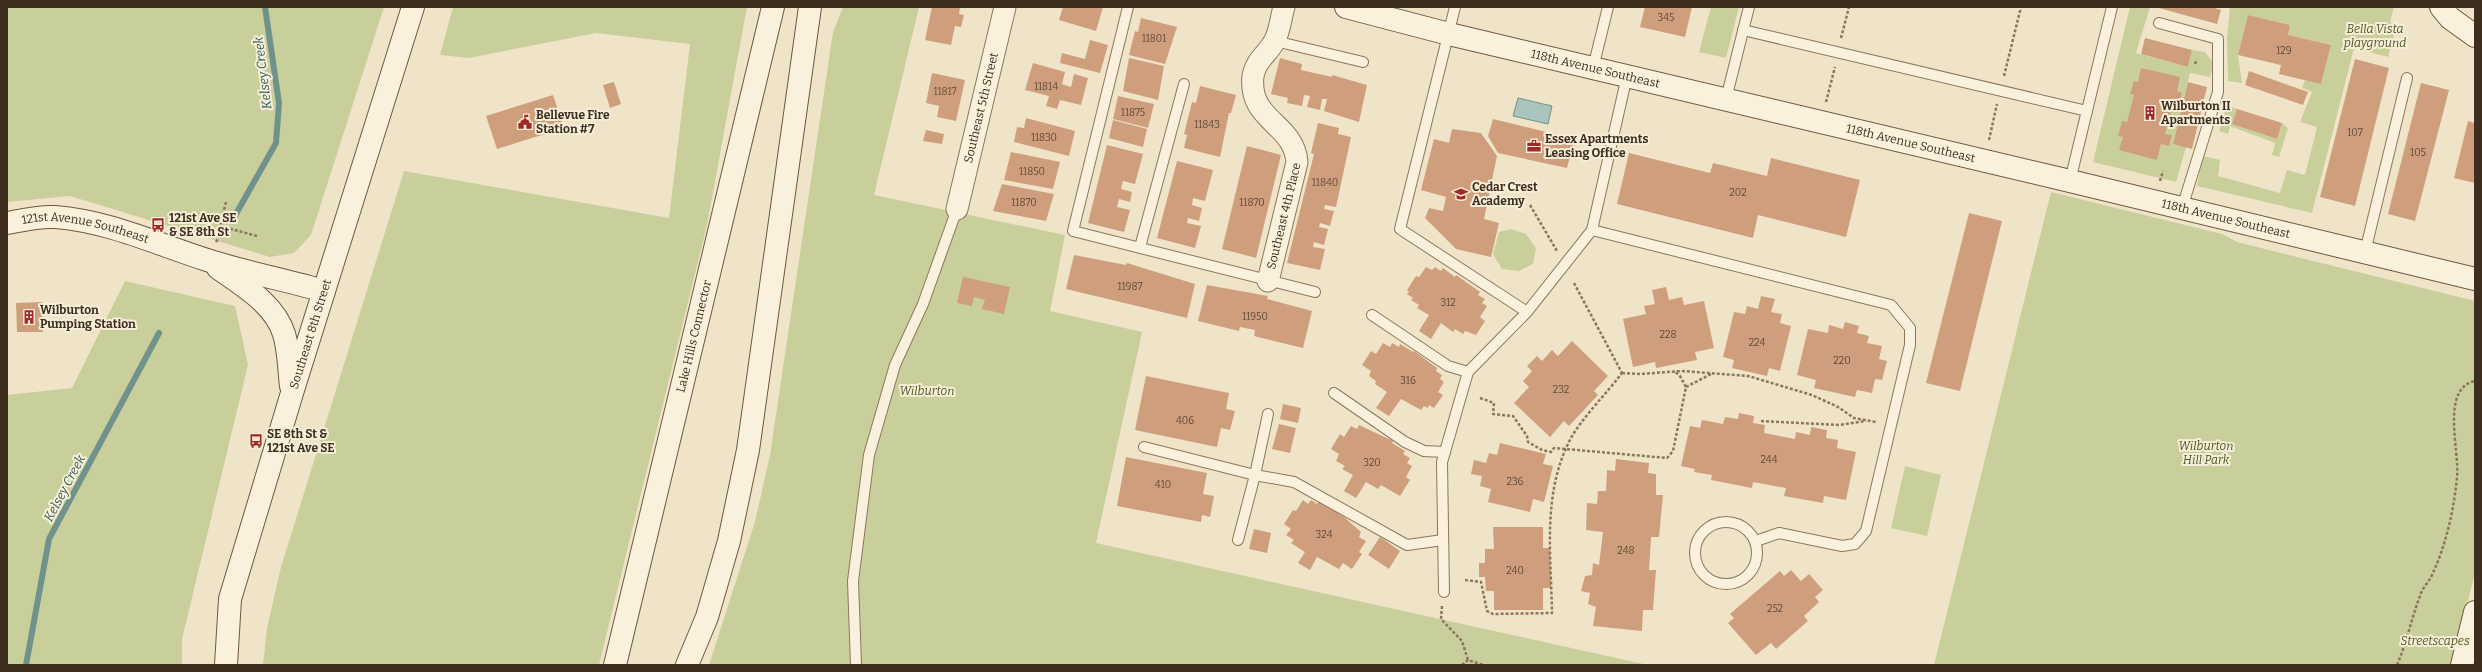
<svg xmlns="http://www.w3.org/2000/svg" width="2482" height="672" font-family="Bitter,serif">
	<style>
		.green { fill: #c9cf9b }
		.water { fill: #a9c4bc; stroke: #6f938a }
		.lines { fill: none; stroke-linecap: round; stroke-linejoin: round }
		.stream { stroke: #6f938a; stroke-width: 6 }
		.building { fill: #cf9f7d }
		.lane-casing { stroke: #8d765c; stroke-width: 12 }
		.street-casing { stroke: #8d765c; stroke-width: 23 }
		.secondary-casing { stroke: #6f573f; stroke-width: 24 }
		.path { stroke: #8d765c; stroke-width: 2.5; stroke-dasharray: 3 2; stroke-linecap: butt }
		.lane { stroke: #faf1dc; stroke-width: 10 }
		.street { stroke: #faf1dc; stroke-width: 21 }
		.secondary { stroke: #faf1dc; stroke-width: 22 }
		.labels { text-anchor: middle; stroke-width: 4; stroke-linejoin: round; paint-order: stroke }
		.number-label { font-size: 10px; fill: #624a37 }
		.park-label { font-size: 12px; font-style: italic; fill: #4d5a26; stroke: #f7eed8 }
		.street-label { font-size: 12px; fill: #3d2e20; stroke: #f7eed8 }
		.poi-label { font-size: 12px; font-weight: bold; fill: #3d2e20; stroke: #f7eed8; text-anchor: start }
		.water-label { font-size: 13px; font-style: italic; fill: #2f5d5a; stroke: #f7eed8 }
	</style>
	<rect width="100%" height="100%" fill="#f0e4c8"/>
	<g class="green">
		<polygon points="7,7 384,7 311,235 294,253 270,257 70,196 7,202"/>
		<polygon points="453,7 747,7 707,225 600,661 599,665 263,665 267,628 281,567 404,171 669,218 690,44 596,33 469,58 440,55"/>
		<polygon points="843,7 919,7 874,195 1065,235 1050,311 1142,332 1096,543 1648,665 709,665 755,522 770,455 833,32"/>
		<polygon points="1711,7 1739,7 1726,58 1699,52"/>
		<polygon points="2130,7 2150,7 2136,53 2188,67 2192,50 2205,52 2214,64 2210,77 2190,73 2173,144 2186,147 2176,182 2093,162"/>
		<polygon points="2230,7 2394,7 2390,22 2396,28 2388,57 2354,48 2312,213 2197,186 2203,156 2220,160 2218,176 2280,193 2287,170 2305,175 2317,127 2300,122 2312,92 2302,88 2305,80 2321,84 2331,45 2288,35 2290,25 2248,15 2238,55 2242,83 2228,81 2227,39"/>
		<polygon points="2227,105 2237,109 2232,124 2277,139 2282,123 2288,128 2279,157 2272,155 2275,143 2230,126 2228,134 2219,131"/>
		<polygon points="2051,192 2222,234 2237,242 2475,301 2475,573 2452,665 1934,665"/>
		<polygon points="1511,229 1526,234 1536,248 1533,264 1519,271 1502,269 1493,254 1499,232"/>
		<polygon points="125,281 235,306 248,365 182,639 182,665 7,665 7,395 72,388"/>
		<polygon points="1905,466 1941,475 1927,536 1891,528"/>
	</g>
	<polygon class="water" points="1518,98 1552,106 1548,124 1513,116"/>
	<g class="lines">
		<g class="stream">
			<polyline points="232,221 276,143 279,103 265,7"/>
			<polyline points="26,665 49,539 159,333"/>
		</g>
	</g>
	<g class="building">
		<polygon points="932,7 960,7 959,14 964,15 961,27 955,26 951,45 925,40"/>
		<polygon points="1063,7 1103,7 1096,31 1059,20"/>
		<polygon points="1645,7 1692,7 1685,37 1640,27"/>
		<polygon points="2155,7 2211,7 2221,10 2217,24"/>
		<polygon points="2248,15 2290,25 2288,35 2331,45 2321,84 2279,74 2281,65 2238,55"/>
		<polygon points="1141,18 1177,27 1165,64 1129,55 1135,31 1138,32"/>
		<polygon points="2145,38 2192,50 2188,67 2141,54"/>
		<polygon points="1090,40 1108,45 1100,73 1060,63 1062,53 1085,59"/>
		<polygon points="1129,58 1164,66 1158,100 1123,91"/>
		<polygon points="1280,58 1302,64 1301,70 1332,77 1332,75 1367,85 1359,122 1324,111 1327,99 1322,99 1320,110 1307,107 1310,96 1304,95 1302,106 1287,103 1288,98 1271,94"/>
		<polygon points="2355,59 2389,68 2355,206 2320,197"/>
		<polygon points="1033,63 1065,72 1062,84 1071,87 1074,74 1088,78 1081,105 1060,100 1057,109 1046,106 1049,96 1025,90"/>
		<polygon points="2141,68 2180,77 2177,91 2182,93 2179,104 2173,103 2165,134 2172,135 2169,146 2161,144 2157,160 2119,150 2123,137 2118,136 2122,121 2127,122 2134,95 2130,94 2134,81 2138,82"/>
		<polygon points="2249,71 2308,92 2303,105 2245,85"/>
		<polygon points="932,73 965,80 956,121 937,117 939,106 926,103"/>
		<polygon points="614,82 621,104 610,108 603,85"/>
		<polygon points="2188,82 2207,87 2192,149 2173,144"/>
		<polygon points="2421,83 2449,90 2415,221 2388,214"/>
		<polygon points="1200,86 1236,95 1231,113 1229,113 1220,157 1184,148 1187,135 1184,134 1192,102 1196,103"/>
		<polygon points="553,95 564,128 497,149 486,116"/>
		<polygon points="1118,96 1154,104 1148,128 1113,119"/>
		<polygon points="2237,109 2282,123 2277,139 2232,124"/>
		<polygon points="1026,118 1075,131 1069,156 1014,142 1017,127 1024,128"/>
		<polygon points="1493,119 1575,139 1567,168 1498,153 1488,136"/>
		<polygon points="1113,120 1147,129 1143,147 1109,138"/>
		<polygon points="2468,121 2475,123 2475,183 2454,178"/>
		<polygon points="1318,123 1339,128 1338,134 1351,137 1336,207 1325,205 1324,209 1334,211 1330,226 1320,223 1319,227 1328,229 1324,245 1314,242 1313,247 1325,249 1320,270 1287,263 1314,154 1311,153"/>
		<polygon points="1452,129 1481,133 1497,156 1484,219 1499,223 1491,257 1456,249 1425,218 1429,208 1443,211 1446,197 1421,190 1434,139 1449,143"/>
		<polygon points="926,130 944,134 942,144 923,141"/>
		<polygon points="1107,145 1143,154 1135,184 1123,181 1121,189 1132,192 1130,202 1119,199 1117,207 1130,210 1124,232 1088,223"/>
		<polygon points="1247,146 1281,155 1256,258 1222,249"/>
		<polygon points="1011,152 1060,162 1053,189 1004,180"/>
		<polygon points="1629,153 1710,173 1713,163 1767,176 1771,158 1860,180 1846,237 1758,215 1753,238 1617,204"/>
		<polygon points="1177,161 1213,170 1205,201 1193,198 1192,205 1202,208 1199,221 1188,218 1187,223 1201,226 1195,248 1157,238"/>
		<polygon points="1002,184 1054,194 1046,221 993,211"/>
		<polygon points="1969,213 2002,221 1960,391 1926,383"/>
		<polygon points="1074,255 1126,265 1127,263 1195,284 1187,318 1066,289"/>
		<polygon points="1426,267 1432,270 1435,267 1441,271 1443,268 1455,277 1456,275 1480,292 1478,295 1485,299 1482,303 1487,306 1480,317 1485,321 1476,335 1465,331 1463,334 1455,329 1453,332 1441,323 1431,339 1419,331 1429,315 1417,308 1419,305 1411,300 1413,298 1407,294 1409,292 1407,290 1416,276 1419,277"/>
		<polygon points="963,277 1010,287 1004,314 982,309 985,300 974,297 972,306 957,303"/>
		<polygon points="1207,285 1268,296 1267,299 1312,311 1303,348 1254,336 1255,330 1240,327 1239,331 1198,321"/>
		<polygon points="1666,287 1669,300 1682,297 1684,305 1704,301 1714,348 1695,352 1697,360 1656,368 1655,362 1633,367 1623,319 1646,314 1644,306 1655,304 1652,290"/>
		<polygon points="1761,296 1775,299 1771,312 1782,314 1780,323 1791,326 1780,371 1769,368 1767,376 1732,368 1734,360 1723,357 1734,312 1745,314 1747,306 1758,309"/>
		<polygon points="42,302 43,332 17,332 16,303"/>
		<polygon points="1845,322 1859,326 1857,333 1869,336 1867,343 1882,346 1879,359 1887,361 1882,380 1875,379 1872,393 1857,390 1855,397 1814,388 1816,380 1797,375 1808,329 1828,333 1829,325 1843,329"/>
		<polygon points="1572,341 1608,376 1594,391 1598,395 1569,426 1564,421 1550,437 1514,403 1529,387 1523,381 1532,371 1527,366 1537,356 1542,361 1552,350 1558,356"/>
		<polygon points="1383,343 1390,347 1392,343 1399,347 1400,344 1413,352 1414,351 1437,368 1436,371 1442,375 1440,379 1444,382 1438,392 1443,395 1434,408 1429,405 1428,408 1424,406 1421,410 1401,399 1389,416 1376,408 1387,392 1375,384 1376,381 1369,376 1371,371 1362,365 1371,351 1376,354"/>
		<polygon points="1146,376 1229,393 1226,409 1235,411 1230,430 1221,428 1217,447 1135,430"/>
		<polygon points="1283,404 1301,408 1298,423 1280,419"/>
		<polygon points="1739,413 1754,416 1753,423 1765,425 1764,433 1795,439 1796,432 1810,435 1811,427 1827,430 1826,438 1838,440 1837,448 1856,452 1846,500 1824,496 1823,503 1784,496 1786,488 1753,482 1752,488 1711,480 1712,475 1694,472 1695,469 1681,466 1690,426 1700,428 1702,420 1723,424 1725,417 1738,419"/>
		<polygon points="1279,424 1296,428 1290,453 1272,449"/>
		<polygon points="1359,425 1393,441 1392,443 1405,451 1403,454 1410,458 1407,463 1412,466 1406,477 1410,480 1400,496 1381,485 1378,489 1366,482 1356,498 1344,491 1353,475 1342,469 1345,466 1336,461 1339,454 1331,449 1340,434 1344,437 1351,426 1357,429"/>
		<polygon points="1500,443 1546,454 1543,464 1553,466 1544,502 1533,499 1530,512 1488,502 1491,489 1480,486 1482,476 1471,474 1474,460 1486,463 1489,453 1497,455"/>
		<polygon points="1126,457 1207,473 1203,494 1214,496 1210,517 1202,515 1201,522 1117,506"/>
		<polygon points="1616,459 1649,463 1648,473 1656,474 1656,495 1663,495 1659,537 1651,537 1649,570 1656,570 1653,610 1643,610 1642,631 1593,626 1596,607 1588,604 1590,593 1581,591 1585,576 1592,575 1593,563 1599,565 1603,532 1586,530 1587,503 1597,504 1598,491 1606,491 1607,470 1615,471"/>
		<polygon points="1303,500 1308,504 1311,500 1317,504 1319,501 1344,517 1361,532 1359,537 1366,541 1359,552 1362,554 1352,569 1343,563 1339,569 1317,557 1310,570 1298,563 1305,552 1291,543 1294,540 1286,535 1291,529 1284,524 1293,510 1296,511"/>
		<polygon points="1493,527 1543,527 1543,548 1550,548 1551,588 1543,588 1543,610 1494,610 1494,591 1486,591 1485,577 1479,577 1479,563 1485,563 1485,549 1494,549"/>
		<polygon points="1254,529 1271,533 1267,553 1249,549"/>
		<polygon points="1380,537 1400,551 1389,569 1368,555"/>
		<polygon points="1791,570 1801,581 1809,574 1823,590 1815,597 1819,602 1804,616 1808,621 1776,649 1771,643 1756,655 1728,623 1734,618 1730,614 1780,571 1784,576"/>
	</g>
	<g class="lines">
		<defs>
			<g id="lane">
				<polyline points="1128,7 1073,231 1315,292"/>
				<polyline points="1455,7 1400,229 1527,312"/>
				<polyline points="2159,23 2218,39 2218,92 2182,208"/>
				<polyline points="1743,30 2087,111"/>
				<polyline points="1275,41 1363,62"/>
				<polyline points="1593,68 1608,7"/>
				<polyline points="1726,99 1749,7"/>
				<polyline points="2070,181 2112,7"/>
				<polyline points="1592,230 1627,76"/>
				<polyline points="1140,247 1184,84"/>
				<polyline points="2365,252 2407,78"/>
				<polyline points="1372,315 1448,366 1468,372"/>
				<polyline points="1334,393 1405,442 1424,451 1445,452"/>
				<polyline points="1268,414 1255,475 1294,482 1407,545 1443,540"/>
				<polyline points="1144,447 1255,475 1238,540"/>
				<circle cx="1726" cy="553" r="31"/>
				<polyline points="1444,592 1442,462 1468,372 1527,312 1592,230 1891,305 1910,328 1910,345 1866,531 1855,544 1842,546 1779,533 1756,541"/>
				<polyline points="856,665 853,581 869,455 895,365 923,304 957,209"/>
			</g>
			<g id="street">
				<path id="s1" d="M957,209l48,-202"/>
				<path id="s2" d="M1268,281l29,-119c-3,-39 -49,-41 -44,-86 3,-17 16,-23 22,-36 5,-10 6,-23 9,-33"/>
			</g>
			<g id="secondary">
				<path id="s3" d="M1346,7l103,27 621,147 405,98"/>
				<polyline points="2441,7 2450,18 2475,36"/>
				<path id="s4" d="M7,223c16,-3 32,-7 48,-6 53,4 102,27 152,43 38,12 78,20 117,31"/>
				<path d="M218,268c24,17 57,36 66,66 5,16 5,36 7,52"/>
				<path id="s5" d="M226,665l4,-66 62,-206 121,-386"/>
				<path id="s6" d="M615,665l158,-658"/>
				<polyline points="687,665 707,617 729,541 748,450 810,7"/>
				<polyline points="2462,665 2475,612"/>
			</g>
		</defs>
		<use href="#lane" class="lane-casing"/>
		<use href="#street" class="street-casing"/>
		<use href="#secondary" class="secondary-casing"/>
		<g class="path">
			<polyline points="1841,38 1849,7"/>
			<polyline points="2195,64 2197,59"/>
			<polyline points="2004,76 2021,7"/>
			<polyline points="1826,102 1835,67"/>
			<polyline points="1989,140 1997,104"/>
			<polyline points="2160,181 2163,171"/>
			<polyline points="226,202 220,226 257,236"/>
			<polyline points="1530,205 1557,251"/>
			<polyline points="216,242 225,227"/>
			<polyline points="1574,283 1622,373"/>
			<polyline points="1622,373 1640,374 1682,371 1748,376 1812,395 1838,407 1854,418 1876,422"/>
			<polyline points="1686,387 1713,373"/>
			<polyline points="1480,398 1494,403 1493,414 1513,416 1527,436 1528,442 1542,450 1551,452 1554,448 1667,458 1673,451 1686,387 1680,376 1674,371"/>
			<polyline points="1761,421 1839,425 1866,421"/>
			<path d="M1465,580l16,2 6,29 6,3 59,-1c-1,-59 -10,-121 19,-175 11,-20 36,-45 51,-65"/>
			<polyline points="1442,606 1441,619 1462,641 1468,660"/>
			<polyline points="1462,665 1468,660 1483,665"/>
			<path d="M2397,665c10,-23 14,-46 23,-69 2,-8 9,-14 12,-21 14,-30 22,-65 25,-98 3,-25 -17,-89 18,-96"/>
		</g>
		<use href="#lane" class="lane"/>
		<use href="#street" class="street"/>
		<use href="#secondary" class="secondary"/>
	</g>
	<defs>
		<symbol id="building-bare" viewBox="-9 -9 18 18"><path d="M-4-6H4V6H1V3H-1V6H-4ZM-2.5-4.3h1.7v1.8h-1.7ZM.8-4.3h1.7v1.8H.8ZM-2.5-1h1.7V.8h-1.7ZM.8-1h1.7V.8H.8Z" fill="#9e2a2b" stroke="#f7eed8" stroke-width="2.5" paint-order="stroke"/></symbol>
		<symbol id="civic-bare" viewBox="-9 -9 18 18"><path d="M-.6-6.5H3V-4.5H.6V-3L4-1V1h2V6H-6V1h2V-1L-.6-3ZM-1.2 2.5V6h2.4V2.5Z" fill="#9e2a2b" stroke="#f7eed8" stroke-width="2.5" paint-order="stroke"/></symbol>
		<symbol id="office-bare" viewBox="-9 -9 18 18"><path d="M-6-3h4V-5.5h4V-3h4V5H-6ZM-1-4.5V-3h2v-1.5ZM-6 0V1H6V0Z" fill="#9e2a2b" stroke="#f7eed8" stroke-width="2.5" paint-order="stroke"/></symbol>
		<symbol id="school-bare" viewBox="-9 -9 18 18"><path d="M0-5L7-2L0 1L-7-2ZM-4 1L0 2.5L4 1V4Q0 6-4 4Z" fill="#9e2a2b" stroke="#f7eed8" stroke-width="2.5" paint-order="stroke"/></symbol>
		<symbol id="bus-bare" viewBox="-9 -9 18 18"><path d="M-5-6H5V4H4V6H2V4H-2V6H-4V4H-5ZM-3.5-4V0h7V-4ZM-3.5 1.2v1.5H-2V1.2ZM2 1.2v1.5H3.5V1.2Z" fill="#9e2a2b" stroke="#f7eed8" stroke-width="2.5" paint-order="stroke"/></symbol>
	</defs>
	<g fill-rule="evenodd">
		<use href="#building-bare" x="2140" y="103" width="20" height="20"/>
		<use href="#civic-bare" x="515" y="112" width="20" height="20"/>
		<use href="#office-bare" x="1524" y="136" width="20" height="20"/>
		<use href="#school-bare" x="1451" y="184" width="20" height="20"/>
		<use href="#bus-bare" x="148" y="215" width="20" height="20"/>
		<use href="#building-bare" x="19" y="307" width="20" height="20"/>
		<use href="#bus-bare" x="246" y="431" width="20" height="20"/>
	</g>
	<g class="labels">
		<g class="number-label">
			<text x="1666" y="21">345</text>
			<text x="1154" y="42">11801</text>
			<text x="2284" y="54">129</text>
			<text x="1046" y="90">11814</text>
			<text x="945" y="95">11817</text>
			<text x="1133" y="116">11875</text>
			<text x="1207" y="128">11843</text>
			<text x="2355" y="136">107</text>
			<text x="1044" y="141">11830</text>
			<text x="2418" y="156">105</text>
			<text x="1032" y="175">11850</text>
			<text x="1325" y="186">11840</text>
			<text x="1738" y="196">202</text>
			<text x="1024" y="206">11870</text>
			<text x="1252" y="206">11870</text>
			<text x="1130" y="290">11987</text>
			<text x="1448" y="306">312</text>
			<text x="1255" y="320">11950</text>
			<text x="1668" y="338">228</text>
			<text x="1757" y="346">224</text>
			<text x="1842" y="364">220</text>
			<text x="1408" y="384">316</text>
			<text x="1561" y="393">232</text>
			<text x="1185" y="424">406</text>
			<text x="1769" y="463">244</text>
			<text x="1372" y="466">320</text>
			<text x="1515" y="485">236</text>
			<text x="1163" y="488">410</text>
			<text x="1324" y="538">324</text>
			<text x="1626" y="554">248</text>
			<text x="1515" y="574">240</text>
			<text x="1775" y="612">252</text>
		</g>
		<g class="park-label">
			<text x="2375" y="33">Bella Vista<tspan x="2375" dy="14">playground</tspan></text>
			<text x="927" y="395">Wilburton</text>
			<text x="2206" y="450">Wilburton<tspan x="2206" dy="14">Hill Park</tspan></text>
			<text x="2435" y="645">Streetscapes</text>
		</g>
		<g class="street-label">
			<text dy="4" stroke="none"><textPath href="#s3" startOffset="257">118th Avenue Southeast</textPath></text>
			<text dy="4" stroke="none"><textPath href="#s1" startOffset="104">Southeast 5th Street</textPath></text>
			<text dy="4" stroke="none"><textPath href="#s3" startOffset="581">118th Avenue Southeast</textPath></text>
			<text dy="4" stroke="none"><textPath href="#s2" startOffset="67">Southeast 4th Place</textPath></text>
			<text dy="4" stroke="none"><textPath href="#s3" startOffset="905">118th Avenue Southeast</textPath></text>
			<text dy="4" stroke="none"><textPath href="#s4" startOffset="80">121st Avenue Southeast</textPath></text>
			<text dy="4" stroke="none"><textPath href="#s5" startOffset="343">Southeast 8th Street</textPath></text>
			<text dy="4" stroke="none"><textPath href="#s6" startOffset="338">Lake Hills Connector</textPath></text>
		</g>
		<g class="poi-label">
			<text x="2161" y="110">Wilburton II<tspan x="2161" dy="14">Apartments</tspan></text>
			<text x="536" y="119">Bellevue Fire<tspan x="536" dy="14">Station #7</tspan></text>
			<text x="1545" y="143">Essex Apartments<tspan x="1545" dy="14">Leasing Office</tspan></text>
			<text x="1472" y="191">Cedar Crest<tspan x="1472" dy="14">Academy</tspan></text>
			<text x="169" y="222">121st Ave SE<tspan x="169" dy="14">&amp; SE 8th St</tspan></text>
			<text x="40" y="314">Wilburton<tspan x="40" dy="14">Pumping Station</tspan></text>
			<text x="267" y="438">SE 8th St &amp;<tspan x="267" dy="14">121st Ave SE</tspan></text>
		</g>
		<g class="water-label">
			<text transform="translate(262 73) rotate(-97)" y="5">Kelsey Creek</text>
			<text transform="translate(64 488) rotate(-62)" y="5">Kelsey Creek</text>
		</g>
	</g>
	<rect width="2482" height="672" fill="none" stroke="#3d2e20" stroke-width="16"/>
</svg>
